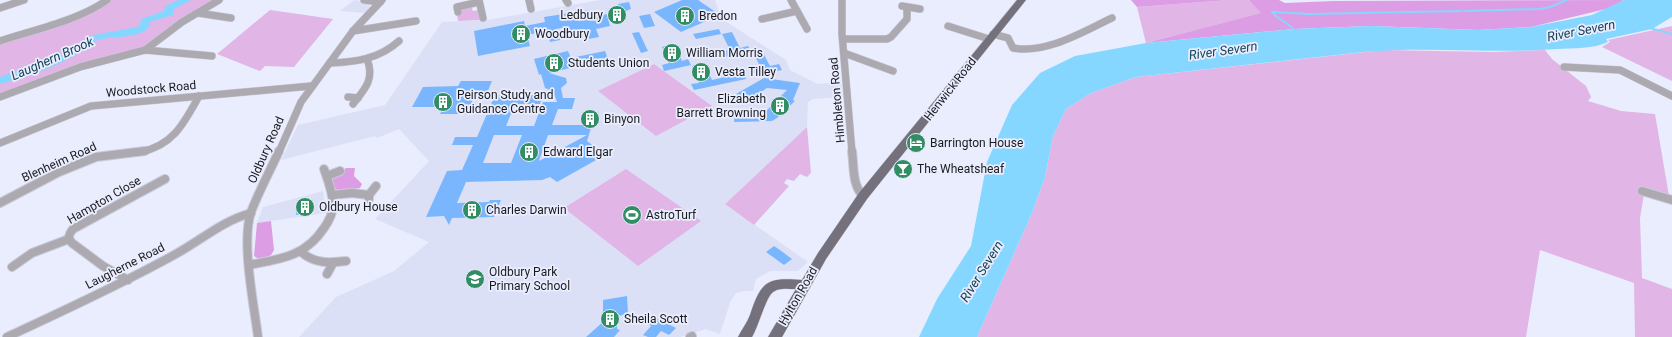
<svg xmlns="http://www.w3.org/2000/svg" width="1672" height="337" font-family="Roboto,sans-serif">
	<style>
		.built { fill: #dce0f6 }
		.green { fill: #e1b5e5 }
		.forest { fill: #dd9de4 }
		.water { fill: #86d7ff }
		.lines { fill: none; stroke-linecap: round; stroke-linejoin: round }
		.stream { stroke: #86d7ff; stroke-width: 2 }
		.river { fill: #86d7ff; fill-rule: evenodd }
		.building { fill: #7ab6fe; fill-rule: evenodd }
		.minor-far1-casing { stroke: #c9cbd9; stroke-width: 8 }
		.minor-casing { stroke: #c9cbd9; stroke-width: 10 }
		.major-casing { stroke: #c9cbd9; stroke-width: 1 }
		.minor-far1 { stroke: #acaab0; stroke-width: 7 }
		.minor { stroke: #acaab0; stroke-width: 8 }
		.major { fill: #74717c; fill-rule: evenodd }
		.labels { text-anchor: middle; stroke-width: 3.5; stroke-linejoin: round; paint-order: stroke }
		.poi-label { font-size: 12px; fill: #191a1f; stroke: #eaedfd; text-anchor: start }
		.street-label { font-size: 12px; fill: #191a1f; stroke: #eaedfd }
		.water-label { font-size: 13px; font-style: italic; fill: #154458; stroke: #eaedfd }
	</style>
	<rect width="100%" height="100%" fill="#eaedfd"/>
	<g class="built">
		<polygon points="354,0 367,2 370,7 364,13 340,11"/>
		<polygon points="600,0 715,0 722,19 786,60 790,70 818,84 841,82 843,97 813,99 808,102 807,127 725,204 808,262 798,271 770,271 756,279 753,291 744,291 736,293 731,300 720,334 706,329 680,337 299,337 336,297 394,271 429,242 375,219 429,161 399,129 377,138 375,136 281,160 298,125 385,105 442,22 488,20"/>
		<polygon points="323,191 326,213 257,223 263,207"/>
	</g>
	<g class="green">
		<polygon points="110,0 216,0 146,49 0,96 0,42"/>
		<polygon points="1229,0 1249,0 1262,13 1146,43 1137,7"/>
		<polygon points="471,5 473,11 479,10 480,20 458,21 457,14 460,8"/>
		<polygon points="270,10 333,19 294,67 265,66 260,71 217,54"/>
		<polygon points="1672,26 1672,81 1602,47 1610,42 1608,40"/>
		<polygon points="1384,50 1493,52 1545,50 1552,59 1586,86 1591,97 1588,101 1621,111 1655,114 1669,196 1644,194 1640,218 1642,278 1672,289 1672,337 1635,337 1634,283 1540,250 1526,337 977,337 1032,213 1045,177 1053,136 1066,109 1091,93 1136,77"/>
		<polygon points="654,64 712,106 656,136 598,91"/>
		<polygon points="807,127 811,173 807,177 800,174 794,181 787,179 784,183 789,186 754,225 725,204"/>
		<polygon points="626,169 701,221 638,266 564,208"/>
	</g>
	<g class="forest">
		<polygon points="1131,0 1229,0 1137,7"/>
		<polygon points="1249,0 1279,0 1285,3 1334,1 1624,0 1610,8 1531,27 1478,30 1371,26 1294,29 1146,43 1261,13"/>
		<polygon points="346,168 355,168 354,176 362,184 360,188 341,191 335,189 331,179"/>
		<polygon points="271,221 274,250 271,255 260,260 254,256 257,223"/>
	</g>
	<path class="water" d="M1624,0h48v17l-20,12 -46,10 2,3c-15,7 -34,6 -51,7 -64,5 -129,-3 -193,3l-228,25 -45,16 -25,16 -13,27 -8,41 -13,36 -55,124h-58l18,-38 34,-53 16,-84 25,-57 28,-32 35,-17 71,-13 148,-14 77,-3 107,4 53,-3 61,-12z"/>
	<g class="lines">
		<g class="stream">
			<polyline points="1464,11 1540,9 1550,7 1567,0"/>
			<polyline points="1650,28 1672,34"/>
			<path d="M1294,30c-6,-8 -16,-10 -22,-18l37,2 152,-3"/>
		</g>
		<path class="river" d="M178,0h13l-17,9 -1,6 -23,7v4c-10,14 -40,9 -55,15 -8,4 -15,12 -23,16 -22,12 -47,21 -72,27v-7l55,-21 19,-9 15,-11 48,-9 3,-2 1,-6 23,-8 1,-5z"/>
	</g>
	<g class="building">
		<polygon points="682,0 698,0 720,15 681,32 654,12"/>
		<polygon points="629,2 631,9 621,13 618,4"/>
		<polygon points="589,10 592,17 618,12 619,15 608,19 610,26 596,29 599,37 588,39 586,35 571,38 567,27 556,29 560,40 550,42 547,31 527,35 530,46 478,56 474,31 524,21 525,26 545,22 544,17"/>
		<polygon points="650,14 655,26 644,28 639,16"/>
		<polygon points="719,29 721,34 696,39 693,34"/>
		<polygon points="639,32 646,47 648,51 641,53 632,33"/>
		<polygon points="732,32 740,48 748,46 751,51 725,57 722,51 730,50 722,34"/>
		<polygon points="675,44 682,61 688,59 691,65 664,71 662,65 669,63 662,47"/>
		<polygon points="761,49 770,66 779,64 782,70 756,75 753,70 761,68 752,51"/>
		<path d="M568,51l3,7 34,-7 3,8 -4,1 1,3 -21,4 -1,-2 -34,8 17,5 1,5 -6,5 2,10h12l-3,11h-14l-6,16h33l4,-13h7l-9,29 18,14 -48,27 -7,-5 -8,3 -76,2 -9,21 32,-1 1,-2h11l-7,17 -42,1 -3,7 -5,-9 -18,1 21,-46 15,-1 11,-25h-21l3,-8h22l18,-42h48l-3,9h-25l-9,22h28l9,-24h14l-4,-11 -8,-3 -4,-14 -2,1 -5,-16zM494,135h28l-11,28h-28zM548,135h39l-48,26z"/>
		<polygon points="704,63 712,80 746,72 746,79 694,90 691,84 699,83 692,66"/>
		<polygon points="764,78 800,83 793,100 795,101 777,118 772,121 734,122 735,113 765,112 787,90 767,88 746,102 736,94"/>
		<polygon points="461,81 492,81 487,93 476,93 466,114 440,114 444,107 412,107 423,87 458,86"/>
		<polygon points="311,199 309,213 296,215 297,207 302,206 303,201"/>
		<polygon points="774,246 780,250 792,259 784,265 766,252"/>
		<polygon points="627,296 628,314 617,316 617,329 620,330 614,337 586,337 603,322 603,300"/>
		<polygon points="652,316 676,328 669,335 661,331 656,337 648,337 643,335 651,326 646,323"/>
	</g>
	<g class="lines">
		<defs>
			<g id="minor-far1">
				<polyline points="364,0 380,2"/>
				<polyline points="479,0 483,18"/>
				<polyline points="529,0 531,9"/>
				<polyline points="566,0 568,3"/>
				<polyline points="791,0 807,29"/>
				<polyline points="842,0 842,34 852,152"/>
				<polyline points="902,6 920,9"/>
				<polyline points="0,8 24,0"/>
				<polyline points="458,12 457,7 479,2"/>
				<polyline points="198,13 231,18"/>
				<polyline points="762,19 797,11"/>
				<polyline points="948,26 989,39"/>
				<polyline points="353,31 416,21"/>
				<path d="M993,34l15,4 5,10c34,6 69,-16 99,-30"/>
				<polyline points="843,39 887,39 891,37 907,19 907,10 909,8"/>
				<path d="M0,41c33,-11 80,-21 107,-41"/>
				<polyline points="145,50 182,22 219,0"/>
				<polyline points="844,53 893,71"/>
				<path d="M330,63c26,-1 49,-4 69,-22"/>
				<polyline points="1564,67 1620,70 1672,96"/>
				<polyline points="0,97 80,67 145,50 212,56"/>
				<polyline points="348,97 358,98"/>
				<path d="M353,104c12,-15 22,-25 14,-45"/>
				<polyline points="0,143 91,106 311,86"/>
				<path d="M140,152c33,-6 44,-29 59,-56"/>
				<polyline points="279,152 301,102 353,31 382,0"/>
			</g>
			<g id="minor">
				<path d="M852,151c2,15 0,34 11,45"/>
				<polyline points="327,176 340,171"/>
				<polyline points="1642,191 1672,200"/>
				<polyline points="332,195 352,193 369,195"/>
				<polyline points="369,199 369,195 376,186"/>
				<polyline points="0,203 59,172 96,157 145,151"/>
				<path d="M301,252c14,12 28,11 45,9"/>
				<path d="M249,265c31,-6 56,-8 75,-37 5,-7 9,-15 9,-23 0,-12 -5,-25 -9,-36"/>
				<polyline points="12,267 32,253 69,239"/>
				<polyline points="327,274 333,263"/>
				<path d="M128,280l-25,-14 -31,-23c-5,-5 -3,-9 1,-14l92,-50"/>
				<path d="M7,337c56,-26 113,-52 167,-82 26,-14 48,-34 77,-42"/>
				<path d="M258,337c-4,-32 -17,-95 -7,-125 8,-21 19,-41 28,-61"/>
				<polyline points="690,337 692,336"/>
			</g>
			<path id="major" d="M1017,0h9l-159,199 -41,60 -44,78h-14l28,-48c-8,0 -18,-2 -24,4 -6,5 -14,34 -20,44h-14c4,-8 9,-14 12,-22 11,-33 16,-38 52,-35l16,-27 41,-60z"/>
		</defs>
		<use href="#minor-far1" class="minor-far1-casing"/>
		<use href="#minor" class="minor-casing"/>
		<use href="#major" class="major-casing"/>
		<use href="#minor-far1" class="minor-far1"/>
		<use href="#minor" class="minor"/>
		<use href="#major" class="major"/>
	</g>
	<defs>
		<symbol id="building-disc" viewBox="-11 -11 22 22"><circle r="9.5" fill="#318d63" stroke="#eaedfd"/><path d="M-4-6H4V6H1V3H-1V6H-4ZM-2.5-4.3h1.7v1.8h-1.7ZM.8-4.3h1.7v1.8H.8ZM-2.5-1h1.7V.8h-1.7ZM.8-1h1.7V.8H.8Z" fill="#fff"/></symbol>
		<symbol id="hotel-disc" viewBox="-11 -11 22 22"><circle r="9.5" fill="#318d63" stroke="#eaedfd"/><path d="M-6-4.5h1.5V1H6V5H4.5V3h-9V5H-6ZM-4 0a1.8 1.8 0 1 1 3.6 0ZM.5 0V-2.5h3Q6-2.5 6 0Z" fill="#fff"/></symbol>
		<symbol id="bar-disc" viewBox="-11 -11 22 22"><circle r="9.5" fill="#318d63" stroke="#eaedfd"/><path d="M-6-5H6L.8 .8V4.5H3.5V6h-7V4.5H-.8V.8Z" fill="#fff"/></symbol>
		<symbol id="stadium-disc" viewBox="-11 -11 22 22"><circle r="9.5" fill="#318d63" stroke="#eaedfd"/><path d="M0-5a6.5 5 0 1 0 0 10a6.5 5 0 1 0 0-10ZM-3.5-1.8h7v3.6h-7Z" fill="#fff"/></symbol>
		<symbol id="school-disc" viewBox="-11 -11 22 22"><circle r="9.5" fill="#318d63" stroke="#eaedfd"/><path d="M0-5L7-2L0 1L-7-2ZM-4 1L0 2.5L4 1V4Q0 6-4 4Z" fill="#fff"/></symbol>
	</defs>
	<g fill-rule="evenodd">
		<use href="#building-disc" x="606" y="4" width="22" height="22"/>
		<use href="#building-disc" x="674" y="5" width="22" height="22"/>
		<use href="#building-disc" x="510" y="23" width="22" height="22"/>
		<use href="#building-disc" x="661" y="42" width="22" height="22"/>
		<use href="#building-disc" x="543" y="52" width="22" height="22"/>
		<use href="#building-disc" x="690" y="61" width="22" height="22"/>
		<use href="#building-disc" x="432" y="91" width="22" height="22"/>
		<use href="#building-disc" x="769" y="95" width="22" height="22"/>
		<use href="#building-disc" x="579" y="108" width="22" height="22"/>
		<use href="#hotel-disc" x="905" y="132" width="22" height="22"/>
		<use href="#building-disc" x="518" y="141" width="22" height="22"/>
		<use href="#bar-disc" x="892" y="158" width="22" height="22"/>
		<use href="#building-disc" x="294" y="196" width="22" height="22"/>
		<use href="#building-disc" x="461" y="199" width="22" height="22"/>
		<use href="#stadium-disc" x="621" y="204" width="22" height="22"/>
		<use href="#school-disc" x="464" y="268" width="22" height="22"/>
		<use href="#building-disc" x="599" y="308" width="22" height="22"/>
	</g>
	<g class="labels">
		<g class="poi-label">
			<text x="603" y="19" text-anchor="end">Ledbury</text>
			<text x="699" y="20">Bredon</text>
			<text x="535" y="38">Woodbury</text>
			<text x="686" y="57">William Morris</text>
			<text x="568" y="67">Students Union</text>
			<text x="715" y="76">Vesta Tilley</text>
			<text x="457" y="99">Peirson Study and<tspan x="457" dy="14">Guidance Centre</tspan></text>
			<text x="766" y="103" text-anchor="end">Elizabeth<tspan x="766" dy="14">Barrett Browning</tspan></text>
			<text x="604" y="123">Binyon</text>
			<text x="930" y="147">Barrington House</text>
			<text x="543" y="156">Edward Elgar</text>
			<text x="917" y="173">The Wheatsheaf</text>
			<text x="319" y="211">Oldbury House</text>
			<text x="486" y="214">Charles Darwin</text>
			<text x="646" y="219">AstroTurf</text>
			<text x="489" y="276">Oldbury Park<tspan x="489" dy="14">Primary School</tspan></text>
			<text x="624" y="323">Sheila Scott</text>
		</g>
		<g class="street-label">
			<text transform="translate(151 89) rotate(-5)" y="4">Woodstock Road</text>
			<text transform="translate(950 89) rotate(-52)" y="4">Henwick Road</text>
			<text transform="translate(837 100) rotate(-95)" y="4">Himbleton Road</text>
			<text transform="translate(266 150) rotate(-66)" y="4">Oldbury Road</text>
			<text transform="translate(59 162) rotate(-24)" y="4">Blenheim Road</text>
			<text transform="translate(104 200) rotate(-30)" y="4">Hampton Close</text>
			<text transform="translate(125 266) rotate(-27)" y="4">Laugherne Road</text>
			<text transform="translate(798 296) rotate(-60)" y="4">Hylton Road</text>
		</g>
		<g class="water-label">
			<text transform="translate(1581 30) rotate(-11)" y="5">River Severn</text>
			<text transform="translate(1223 50) rotate(-8)" y="5">River Severn</text>
			<text transform="translate(52 58) rotate(-24)" y="5">Laughern Brook</text>
			<text transform="translate(981 271) rotate(-58)" y="5">River Severn</text>
		</g>
	</g>
</svg>
